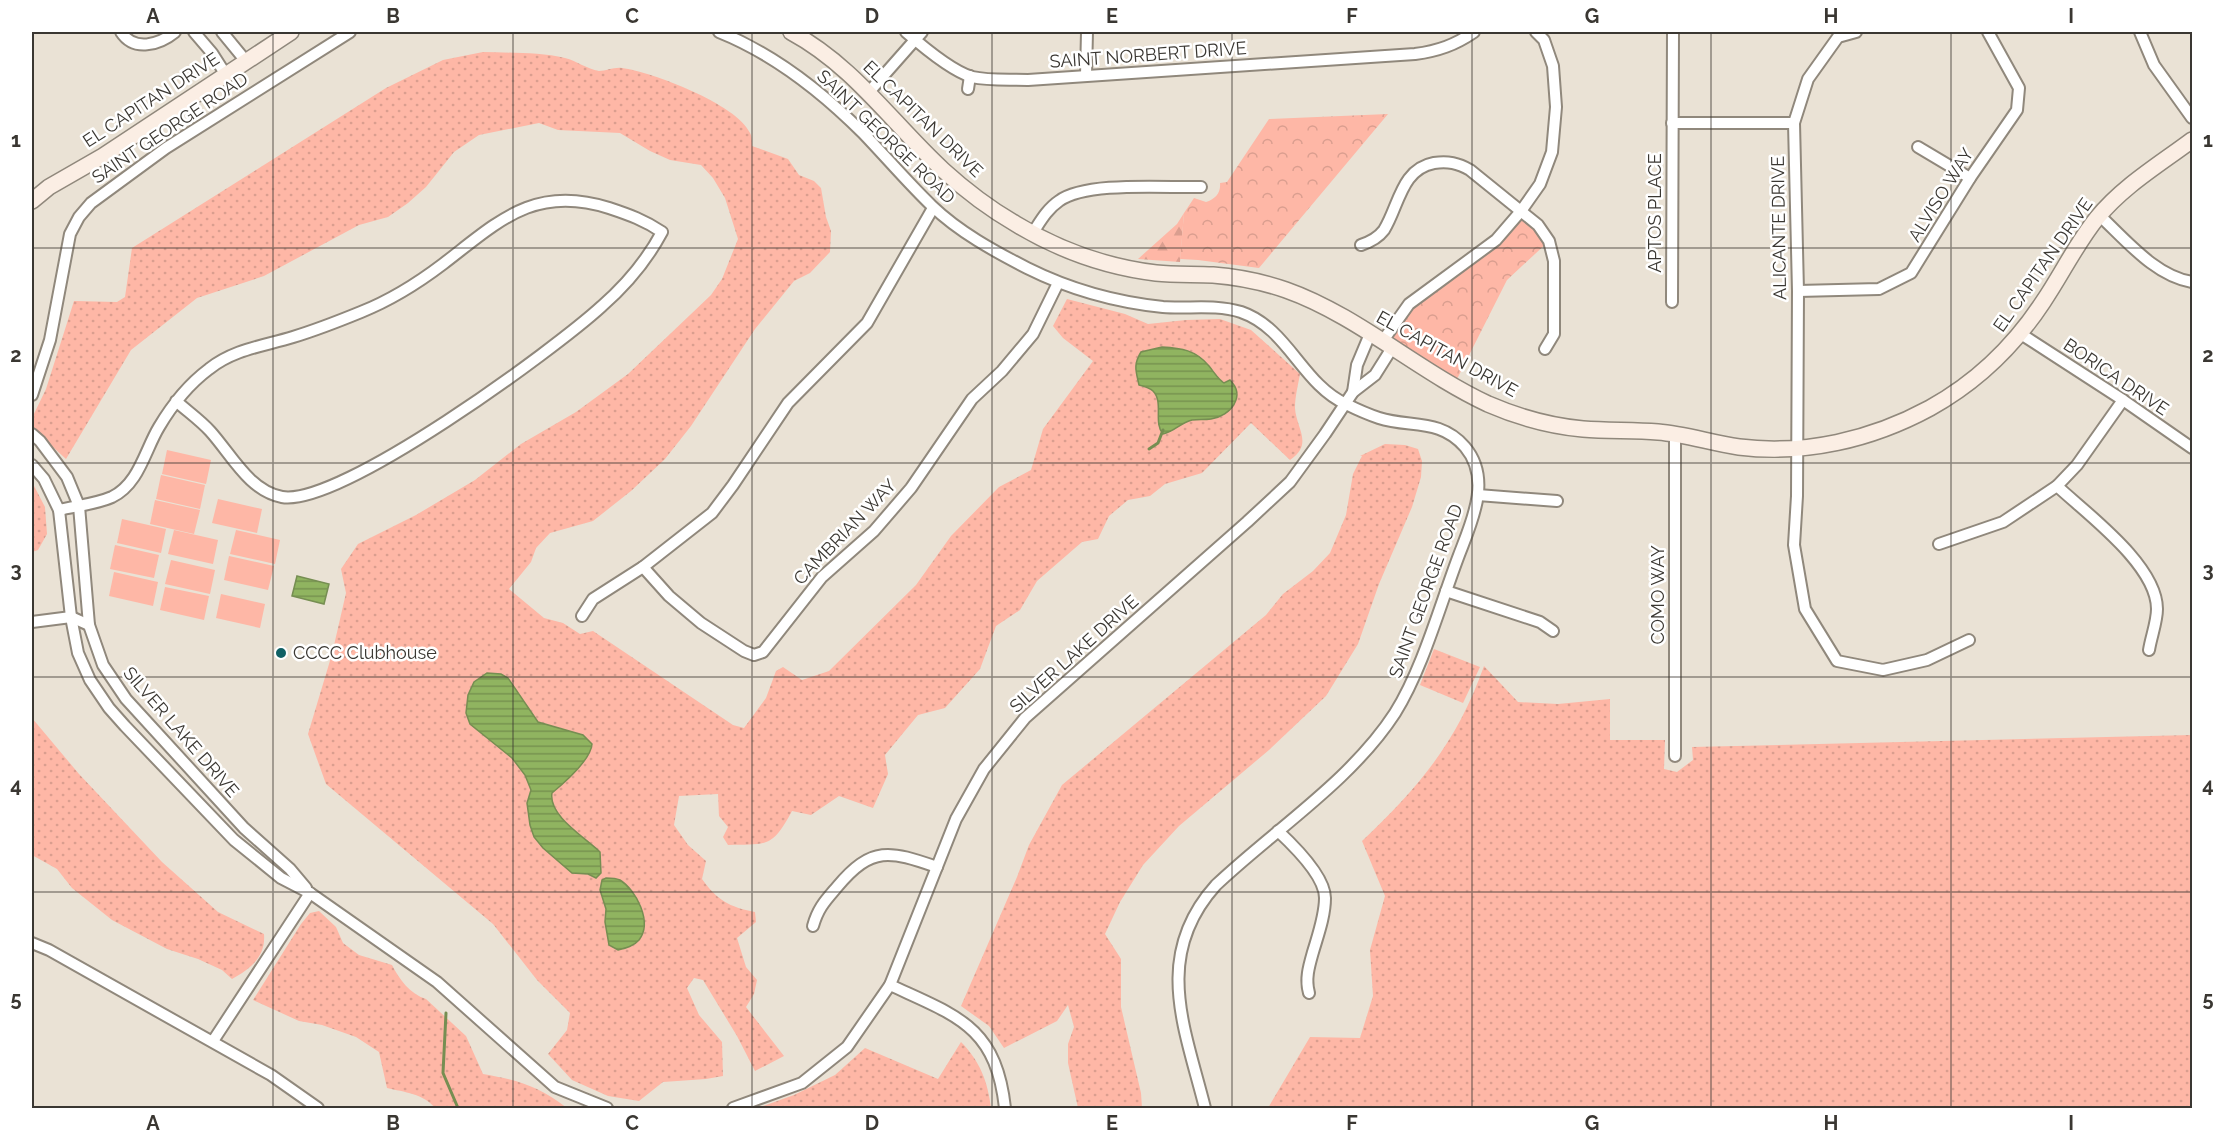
<svg xmlns="http://www.w3.org/2000/svg" width="2224" height="1140" font-family="Raleway,sans-serif">
	<style>
		.grass { fill: url(#grass-dots) }
		.forest { fill: url(#forest-firs) }
		.park { fill: url(#park-crowns) }
		.garden { fill: #feb7a6 }
		.water { fill: url(#water-rules); stroke: #768e52; stroke-width: 1.5 }
		.lines { fill: none; stroke-linecap: round; stroke-linejoin: round }
		.stream { stroke: #768e52; stroke-width: 3 }
		.street-casing { stroke: #90887c; stroke-width: 14 }
		.secondary-casing { stroke: #90887c; stroke-width: 18 }
		.street { stroke: #fff; stroke-width: 10 }
		.secondary { stroke: #fbeee4; stroke-width: 15 }
		.grid { fill: none; stroke: #3a3732; stroke-width: 1.5; stroke-opacity: 0.55 }
		.poi-dot { fill: #106165; stroke: #fff; stroke-width: 2 }
		.labels { text-anchor: middle; stroke-width: 5; stroke-linejoin: round; paint-order: stroke }
		.street-label { font-size: 18px; fill: #3a3732; stroke: #fff }
		.poi-label { font-size: 18px; fill: #3a3732; stroke: #fff; text-anchor: start }
		.neatline { fill: none; stroke: #3a3732; stroke-width: 2 }
		.grid-label { font-size: 20px; text-anchor: middle; font-weight: bold; fill: #3a3732 }
	</style>
	<defs>
		<pattern id="grass-dots" width="8" height="8" patternUnits="userSpaceOnUse" patternTransform="scale(1.5)"><rect width="8" height="8" fill="#feb7a6"/><path d="M2 2h.1M6 6h.1" fill="none" stroke="#da9e8f" stroke-width="1.8" stroke-linecap="round"/></pattern>
		<pattern id="forest-firs" width="22" height="20" patternUnits="userSpaceOnUse" patternTransform="scale(1.5)"><rect width="22" height="20" fill="#feb7a6"/><path d="M5 1l3.5 6h-7zM16 11l3.5 6h-7z" fill="#da9e8f"/></pattern>
		<pattern id="park-crowns" width="20" height="18" patternUnits="userSpaceOnUse" patternTransform="scale(1.5)"><rect width="20" height="18" fill="#feb7a6"/><path d="M2 6a3 3 0 1 1 6 0M12 15a3 3 0 1 1 6 0" fill="none" stroke="#da9e8f"/></pattern>
		<pattern id="water-rules" width="6" height="5" patternUnits="userSpaceOnUse" patternTransform="scale(1.5)"><rect width="6" height="5" fill="#90b460"/><path d="M0 2.5h6" fill="none" stroke="#779350"/></pattern>
	</defs>
	<rect width="100%" height="100%" fill="#eae2d5"/>
	<g class="grass">
		<path d="M483,52c27,1 56,0 82,6 12,3 22,11 34,13 7,0 15,-4 23,-3 30,4 115,36 128,65 2,3 2,9 2,13l36,13 11,16 15,6 7,7 5,29 5,14 -1,21 -20,21 -16,8 -39,48 -64,97 -26,33 -34,32 -38,30 -43,12 -14,15 -5,14 -22,27 35,29 19,5 17,11 13,-3 140,94 11,3 22,-30 10,-27 7,-4 19,13 27,-9 87,-86 35,-49 48,-49 32,-17 12,-41 50,-68 -30,-23 -10,-12 14,-27 58,15 23,10 38,-4 34,-1 31,11 49,44c-2,11 -5,23 -5,34 1,20 19,36 -5,52l-39,-37 -49,50 -37,11 -15,12 -22,4 -19,16 -11,23 -16,3 -45,39 -17,29 -24,16 -16,43 -35,39 -27,7 -33,40 3,19 -15,34 -34,-12 -28,19 -19,-4c-20,37 -24,33 -64,34l-5,-8 5,-10 -9,-11 -1,-22 -39,2 -5,29 14,20 18,16 -4,18c15,21 27,28 53,33l1,10 -19,16 9,29 11,13 -3,14 -8,13 38,49 -29,15 -18,-35 -34,-56 -9,-2 -7,10 12,27 23,27 1,34 -17,3 -43,3 -24,19 -31,-5 -36,-16 -24,-26 19,-24 3,-17 -33,-33 -44,-56 -167,-140 -18,-50 24,-80 14,-61 -5,-24 17,-25 58,-29 59,-35 46,-36 55,-32 52,-38 83,-79 11,-16 16,-40 -13,-41 -12,-20 -12,-13 -31,-5 -20,-9 -30,-18 -62,-3 -19,-7 -60,12 -25,17 -28,35 -18,16 -20,14 -29,8 -95,51 -67,22 -66,52 -65,109 -34,-31v-10l14,-29 28,-88 43,1 8,-5 7,-49 254,-160 57,-28z"/>
		<polygon points="1385,444 1405,445 1418,449 1422,461 1421,477 1412,507 1379,584 1358,644 1326,696 1269,750 1179,826 1143,865 1120,902 1105,934 1121,959 1121,1007 1141,1093 1142,1108 1078,1108 1068,1063 1068,1044 1074,1027 1068,1005 1057,1021 1004,1048 989,1026 961,1006 1017,877 1029,845 1062,785 1266,615 1283,594 1313,571 1330,553 1346,515 1353,474 1362,456 1360,456"/>
		<polygon points="32,482 45,507 47,534 38,550 32,552"/>
		<polygon points="1434,649 1480,667 1463,703 1420,685"/>
		<path d="M1484,666l34,36 40,2 52,-5v41h55l-1,29 13,3 16,-12 -1,-13 500,-12v373h-924l42,-71 50,1 13,-42 -3,-46 15,-54 -23,-55c58,-55 95,-99 122,-175z"/>
		<path d="M32,718l47,56 83,88 56,50 46,22c2,23 -14,35 -32,45l-10,-9 -24,-11 -31,-10 -55,-29 -40,-32 -15,-19 -25,-14z"/>
		<path d="M319,911l17,16 7,16 16,12 33,10c7,14 18,29 34,34l40,37 17,38c35,6 55,12 84,34h-132c-11,-14 -31,-16 -48,-20l-8,-36 -23,-15 -34,-12 -23,-4 -46,-21 48,-76 9,-11z"/>
		<path d="M961,1042c19,19 27,40 30,66h-233l36,-13 41,-20 30,-27 73,31z"/>
	</g>
	<polygon class="forest" points="1184,213 1180,262 1138,259 1177,224"/>
	<g class="park">
		<path d="M1388,114l-129,154 -61,-8 -18,-1 4,-46 10,-15 12,4c9,-3 15,-9 14,-19l7,-1 42,-63z"/>
		<polygon points="1521,211 1549,241 1507,280 1454,385 1382,342 1409,304 1496,240"/>
	</g>
	<g class="garden">
		<polygon points="167,450 211,460 206,484 162,474"/>
		<polygon points="161,475 205,485 200,509 156,499"/>
		<polygon points="218,499 262,509 257,533 212,523"/>
		<polygon points="155,500 200,510 194,534 150,524"/>
		<polygon points="122,519 166,529 161,553 117,543"/>
		<polygon points="174,530 218,540 213,564 168,554"/>
		<polygon points="236,530 280,540 275,564 230,554"/>
		<polygon points="115,545 159,555 154,578 110,569"/>
		<polygon points="229,556 274,566 268,590 224,580"/>
		<polygon points="171,560 215,570 210,594 165,584"/>
		<polygon points="114,572 158,582 153,606 109,596"/>
		<polygon points="165,587 209,596 204,620 160,610"/>
		<polygon points="221,594 265,604 260,628 216,618"/>
	</g>
	<g class="water">
		<path d="M1162,347c19,1 34,3 47,19 5,6 8,12 15,17l6,-3c16,16 1,36 -19,39 -7,1 -13,0 -19,1 -12,3 -18,12 -29,14 -10,-11 1,-32 -10,-43 -3,-3 -10,-5 -14,-6 -3,-14 -6,-20 2,-33z"/>
		<polygon points="297,576 329,584 324,604 292,596"/>
		<path d="M487,673l14,1 7,4 30,44 45,13 9,9c-1,16 -28,39 -40,49 -4,23 34,45 48,59l1,21 -5,5 -8,-4 -16,-1 -29,-25 -9,-11 -4,-12 -3,-22 4,-13 -6,-15 -13,-17 -42,-34 -4,-11 2,-18 6,-13z"/>
		<path d="M606,878c5,0 9,0 14,2 16,10 33,42 19,60 -5,6 -13,8 -21,10l-9,-5 -4,-23 1,-13 -6,-19 2,-10z"/>
	</g>
	<g class="lines">
		<g class="stream">
			<polyline points="1149,449 1158,443 1163,430"/>
			<polyline points="446,1013 443,1073 458,1108"/>
		</g>
		<defs>
			<g id="street">
				<path d="M121,32c13,20 38,13 54,0"/>
				<polyline points="194,32 212,53 226,75"/>
				<polyline points="222,32 245,60"/>
				<path d="M719,32c55,22 102,59 144,101 23,24 45,50 69,73 27,26 62,45 95,62 44,22 87,34 136,39 26,2 52,-3 78,5 47,16 61,72 105,92 10,5 24,11 33,14 31,10 61,0 86,29 27,32 7,74 -6,108 -19,50 -36,113 -64,158 -44,68 -121,117 -179,172 -64,71 -31,143 -11,223"/>
				<path d="M906,32c16,14 46,39 66,45 18,4 38,2 56,3l387,-26c23,-3 40,-9 59,-22"/>
				<polyline points="1856,32 1838,37 1808,79 1794,123 1798,291 1797,496 1794,545 1805,609 1837,661 1883,670 1927,660 1969,640"/>
				<polyline points="2140,32 2154,65 2192,118"/>
				<polyline points="1086,75 1087,32"/>
				<polyline points="968,89 970,76"/>
				<polyline points="869,92 922,32"/>
				<polyline points="1672,123 1794,123"/>
				<polyline points="1918,147 1970,178"/>
				<path d="M2099,215c27,25 56,61 93,67"/>
				<path d="M1032,234c8,-12 15,-25 27,-33 27,-20 107,-13 142,-14"/>
				<path d="M1361,245c9,-3 17,-7 23,-15 15,-24 17,-61 50,-67 14,-2 24,0 36,7l68,55 11,16 5,20v73l-9,15"/>
				<polyline points="1798,291 1879,289 1911,273 1970,178 2017,110 2019,88 1988,32"/>
				<polyline points="1672,302 1673,32"/>
				<polyline points="2021,334 2123,400 2192,448"/>
				<polyline points="1382,342 1409,304 1496,240 1521,211 1540,184 1552,152 1556,107 1553,66 1544,40 1536,32"/>
				<polyline points="1353,392 1357,365 1370,334"/>
				<polyline points="32,395 50,340 70,234 79,217 91,203 166,148 350,32"/>
				<polyline points="32,434 40,441 67,477 79,506 89,625 103,665 126,699 244,828 290,869 306,888"/>
				<polyline points="32,465 44,479 59,510 71,617 78,653 90,680 109,708 125,726 234,840 281,878 310,893 437,982 555,1087 607,1108"/>
				<path d="M2057,486c30,28 100,79 100,123 0,13 -6,28 -8,41"/>
				<polyline points="1478,495 1557,501"/>
				<path d="M59,510c17,-4 37,-6 53,-13 27,-13 33,-47 47,-70 13,-22 30,-43 50,-58 25,-20 55,-23 84,-32 23,-7 46,-16 68,-25 30,-12 57,-29 82,-48 55,-42 91,-80 166,-56 21,7 35,12 53,24 -15,28 -36,53 -60,74 -47,43 -262,201 -320,191 -33,-6 -51,-43 -72,-66 -10,-11 -23,-20 -34,-30"/>
				<polyline points="1939,544 2003,522 2057,486 2077,465 2123,400"/>
				<polyline points="643,567 669,596 701,623 744,651 754,655 763,652 822,577 874,531 911,488 972,399 1002,371 1033,334 1058,283"/>
				<polyline points="1446,591 1540,622 1553,631"/>
				<polyline points="582,616 593,599 643,567 712,513 733,485 788,403 867,323 933,208"/>
				<polyline points="32,622 71,617 89,625"/>
				<polyline points="1675,756 1675,434"/>
				<path d="M1278,831c15,14 47,45 47,67 0,18 -7,37 -12,54 -4,14 -8,27 -4,41"/>
				<path d="M813,926c5,-18 12,-25 24,-39 35,-42 53,-36 100,-20"/>
				<polyline points="32,943 49,950 271,1075 318,1108"/>
				<path d="M890,985c67,31 106,41 115,123"/>
				<polyline points="213,1041 310,893"/>
				<polyline points="733,1108 802,1083 847,1047 890,985 956,819 984,769 1025,718 1247,522 1290,482 1325,434 1353,392 1375,375 1392,348"/>
			</g>
			<g id="secondary">
				<path d="M791,32c63,34 101,91 152,138 22,20 47,39 73,54 43,26 90,43 140,49 19,2 38,1 57,2 25,2 50,7 73,15 71,25 133,82 202,114 30,13 62,22 95,25 25,2 50,1 75,3 27,2 53,11 81,15 66,8 132,-7 191,-39 47,-26 84,-62 113,-106 19,-28 33,-58 54,-84 26,-32 63,-54 95,-78"/>
				<polyline points="32,201 49,187 103,156 291,32"/>
			</g>
		</defs>
		<use href="#street" class="street-casing"/>
		<use href="#secondary" class="secondary-casing"/>
		<use href="#street" class="street"/>
		<use href="#secondary" class="secondary"/>
	</g>
	<path class="grid" d="M273,32v1076M513,32v1076M752,32v1076M992,32v1076M1232,32v1076M1472,32v1076M1711,32v1076M1951,32v1076M32,248h2160M32,463h2160M32,677h2160M32,892h2160"/>
	<circle class="poi-dot" cx="281" cy="653" r="6"/>
	<g class="labels">
		<g class="street-label">
			<text transform="translate(1148 55) rotate(-4)" y="6">SAINT NORBERT DRIVE</text>
			<text transform="translate(151 100) rotate(-33)" y="6">EL CAPITAN DRIVE</text>
			<text transform="translate(923 119) rotate(44)" y="6">EL CAPITAN DRIVE</text>
			<text transform="translate(170 128) rotate(-34)" y="6">SAINT GEORGE ROAD</text>
			<text transform="translate(886 137) rotate(44)" y="6">SAINT GEORGE ROAD</text>
			<text transform="translate(1941 195) rotate(-58)" y="6">ALVISO WAY</text>
			<text transform="translate(1655 213) rotate(-90)" y="6">APTOS PLACE</text>
			<text transform="translate(1779 228) rotate(-91)" y="6">ALICANTE DRIVE</text>
			<text transform="translate(2043 265) rotate(-55)" y="6">EL CAPITAN DRIVE</text>
			<text transform="translate(1447 354) rotate(29)" y="6">EL CAPITAN DRIVE</text>
			<text transform="translate(2116 377) rotate(34)" y="6">BORICA DRIVE</text>
			<text transform="translate(845 532) rotate(-46)" y="6">CAMBRIAN WAY</text>
			<text transform="translate(1426 591) rotate(-70)" y="6">SAINT GEORGE ROAD</text>
			<text transform="translate(1658 595) rotate(-90)" y="6">COMO WAY</text>
			<text transform="translate(1074 654) rotate(-42)" y="6">SILVER LAKE DRIVE</text>
			<text transform="translate(181 732) rotate(49)" y="6">SILVER LAKE DRIVE</text>
		</g>
		<g class="poi-label">
			<text x="293" y="659">CCCC Clubhouse</text>
		</g>
	</g>
	<rect width="2224" height="1140" fill="none" stroke="#ffffff" stroke-width="66"/>
	<rect x="33" y="33" width="2158" height="1074" class="neatline"/>
	<g class="grid-label">
		<text x="153" y="23">A</text>
		<text x="393" y="23">B</text>
		<text x="632" y="23">C</text>
		<text x="872" y="23">D</text>
		<text x="1112" y="23">E</text>
		<text x="1352" y="23">F</text>
		<text x="1592" y="23">G</text>
		<text x="1831" y="23">H</text>
		<text x="2071" y="23">I</text>
		<text x="16" y="147">1</text>
		<text x="2208" y="147">1</text>
		<text x="16" y="362">2</text>
		<text x="2208" y="362">2</text>
		<text x="16" y="577">3</text>
		<text x="2208" y="577">3</text>
		<text x="16" y="792">4</text>
		<text x="2208" y="792">4</text>
		<text x="16" y="1006">5</text>
		<text x="2208" y="1006">5</text>
		<text x="153" y="1130">A</text>
		<text x="393" y="1130">B</text>
		<text x="632" y="1130">C</text>
		<text x="872" y="1130">D</text>
		<text x="1112" y="1130">E</text>
		<text x="1352" y="1130">F</text>
		<text x="1592" y="1130">G</text>
		<text x="1831" y="1130">H</text>
		<text x="2071" y="1130">I</text>
	</g>
</svg>
